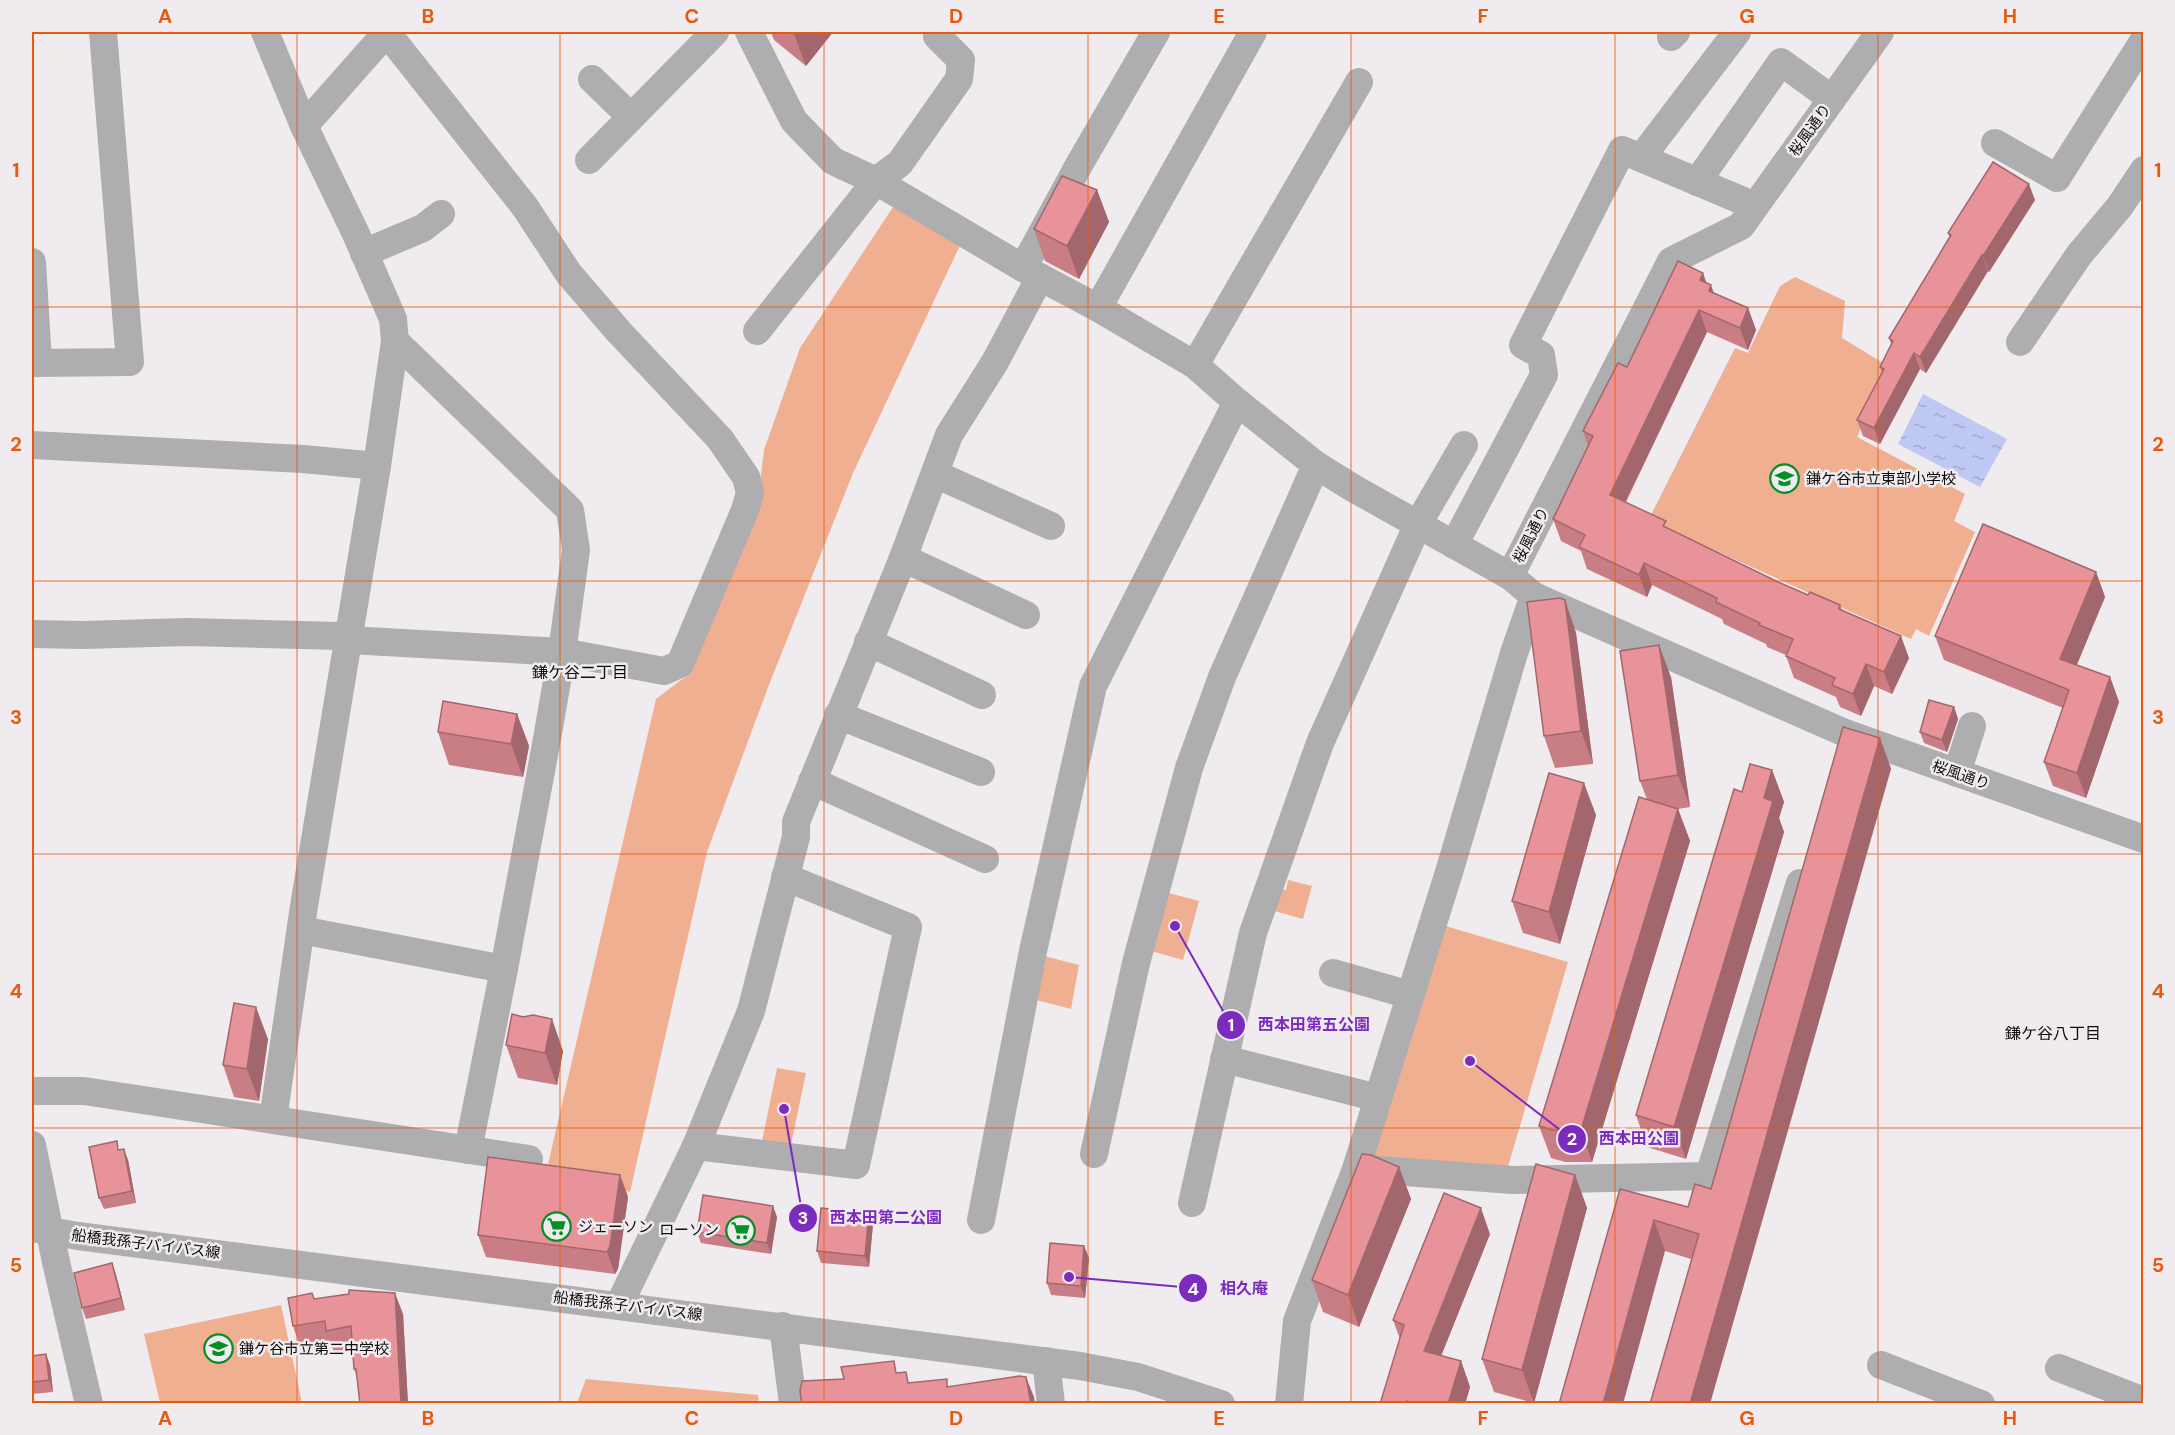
<svg xmlns="http://www.w3.org/2000/svg" width="2175" height="1435" font-family="'DM Sans','Noto Sans JP',sans-serif">
	<style>
		.park { fill: #efaf90 }
		.water { fill: url(#water-ripples) }
		.lines { fill: none; stroke-linecap: round; stroke-linejoin: round }
		.minor { stroke: #aeadaf; stroke-width: 28 }
		.wall { fill: #c87e84 }
		.shaded-wall { fill: #a2676c }
		.building { fill: #e8939a; stroke: #a2676c; stroke-width: 1.5 }
		.grid { fill: none; stroke: #e8590c; stroke-width: 1.5; stroke-opacity: 0.55 }
		.labels { text-anchor: middle; stroke-width: 5; stroke-linejoin: round; paint-order: stroke }
		.street-label { font-size: 15px; fill: #0e0d0e; stroke: #f0ebee }
		.poi-label { font-size: 15px; fill: #0e0d0e; stroke: #f0ebee; text-anchor: start }
		.neighbourhood-label { font-size: 16px; fill: #0e0d0e; stroke: #f0ebee }
		.leader { fill: none; stroke: #7b2cbf; stroke-width: 2 }
		.callout-dot { fill: #7b2cbf; stroke: #f0ebee; stroke-width: 2 }
		.mark-label { font-size: 18px; text-anchor: middle; font-weight: bold; fill: #fff }
		.callout-label { font-size: 16px; text-anchor: middle; font-weight: bold; fill: #7b2cbf; stroke: #f0ebee; stroke-width: 5; stroke-linejoin: round; paint-order: stroke }
		.neatline { fill: none; stroke: #e8590c; stroke-width: 2 }
		.grid-label { font-size: 20px; text-anchor: middle; font-weight: bold; fill: #e8590c }
	</style>
	<defs>
		<pattern id="water-ripples" width="26" height="14" patternUnits="userSpaceOnUse" patternTransform="scale(1.5)"><rect width="26" height="14" fill="#bfc7f3"/><path d="M2 4q2-2 4 0t4 0M15 11q2-2 4 0t4 0" fill="none" stroke="#a3aacf"/></pattern>
	</defs>
	<rect width="100%" height="100%" fill="#f0ebee"/>
	<g class="park">
		<polygon points="895,204 962,241 853,473 767,690 707,852 630,1192 546,1173 656,699 689,674 756,515 764,450 800,348"/>
		<polygon points="1795,277 1845,301 1842,338 1888,366 1857,437 1965,494 1954,521 1975,532 1929,636 1916,629 1911,639 1654,523 1652,513 1735,348 1748,353 1780,286"/>
		<polygon points="1288,880 1312,886 1303,919 1271,910 1277,888 1286,890"/>
		<polygon points="1165,892 1199,901 1183,960 1151,951"/>
		<polygon points="1442,925 1568,962 1507,1170 1370,1161"/>
		<polygon points="1044,956 1079,965 1071,1009 1036,1000"/>
		<polygon points="777,1068 806,1073 790,1149 761,1146"/>
		<polygon points="281,1305 302,1403 160,1403 144,1334"/>
		<polygon points="586,1379 758,1395 759,1403 577,1403"/>
	</g>
	<polygon class="water" points="1923,394 2007,439 1980,487 1898,444"/>
	<g class="lines">
		<g class="minor">
			<polyline points="265,32 304,126 356,234 393,319 395,341 570,510 576,550 562,652 547,739 504,969 468,1150"/>
			<polyline points="749,32 794,121 833,161 876,181 1023,268 1098,308 1195,365 1237,402 1316,465 1353,488 1510,576 1534,596 1845,733 2144,839"/>
			<polyline points="1671,37 1676,32"/>
			<polyline points="592,79 630,116"/>
			<polyline points="304,126 387,32"/>
			<polyline points="1995,143 2057,178 2144,40"/>
			<polyline points="1641,158 1737,32"/>
			<polyline points="589,160 715,32"/>
			<polyline points="1697,182 1781,62 1832,99"/>
			<polyline points="364,253 423,228 441,214"/>
			<polyline points="32,262 38,362"/>
			<polyline points="1023,268 1080,163 1156,32"/>
			<polyline points="1098,308 1253,32"/>
			<polyline points="757,331 876,181 900,163 959,79 961,60 937,36 941,32"/>
			<polyline points="2020,342 2079,255 2120,206 2144,170"/>
			<polyline points="32,363 130,362 103,32"/>
			<polyline points="1195,365 1359,82"/>
			<polyline points="32,445 303,459 377,466"/>
			<polyline points="935,474 1051,526"/>
			<polyline points="1454,545 1544,375 1541,355 1523,345 1622,150 1755,206"/>
			<polyline points="903,558 1026,615"/>
			<polyline points="1510,576 1671,261 1741,226 1880,32"/>
			<polyline points="32,634 83,635 187,632 339,636 349,640 562,652 664,671 680,664 745,510 750,493 746,477 720,439 619,332 569,274 525,207 387,33"/>
			<polyline points="868,642 982,695"/>
			<polyline points="838,715 981,772"/>
			<polyline points="1957,773 1972,726"/>
			<polyline points="812,781 985,859"/>
			<polyline points="301,930 504,969"/>
			<polyline points="1333,973 1410,995"/>
			<polyline points="1224,1059 1378,1098"/>
			<polyline points="32,1091 84,1091 529,1159"/>
			<polyline points="273,1119 304,906 377,466 395,341"/>
			<polyline points="32,1145 56,1262 89,1404"/>
			<polyline points="696,1146 856,1165 908,927 785,877"/>
			<polyline points="1094,1154 1136,963 1189,768 1222,677 1316,465"/>
			<polyline points="1364,1169 1513,1180 1709,1176 1800,883"/>
			<polyline points="1192,1203 1253,933 1320,743 1418,524 1464,445"/>
			<polyline points="981,1220 1033,951 1093,686 1237,402"/>
			<polyline points="32,1228 78,1236 1080,1366 1138,1377 1221,1404"/>
			<polyline points="619,1305 696,1146 751,1011 796,837 796,822 903,558 949,435 995,362 1040,277"/>
			<polyline points="783,1326 793,1404"/>
			<polyline points="1046,1361 1051,1404"/>
			<polyline points="1881,1365 1981,1404"/>
			<polyline points="2059,1368 2144,1401"/>
			<polyline points="1289,1404 1297,1321 1356,1169 1450,869 1514,653 1534,596"/>
		</g>
	</g>
	<g class="wall">
		<polygon points="771,32 833,32 806,66 774,40"/>
		<polygon points="1097,190 1109,222 1079,279 1045,261 1034,229"/>
		<polygon points="2035,200 1989,272 1988,271 1926,373 1920,369 1880,444 1863,436 1857,420 1882,373 1880,367 1891,344 1889,338 1950,238 1948,233"/>
		<polygon points="1703,273 1706,283 1714,293 1748,308 1756,330 1748,350 1707,332 1626,502 1668,529 1778,582 1808,595 1840,605 1842,610 1909,658 1892,694 1874,686 1861,716 1840,707 1836,697 1794,678 1786,656 1786,655 1767,647 1766,644 1724,624 1722,619 1652,585 1647,597 1587,569 1581,551 1561,541 1553,519 1588,446 1583,431 1627,367"/>
		<polygon points="2096,572 2105,597 2076,665 2110,677 2119,702 2086,798 2053,786 2044,762 2063,708 1944,660 1935,636"/>
		<polygon points="1565,600 1576,633 1593,764 1555,768 1544,736"/>
		<polygon points="1671,677 1690,807 1678,809 1690,841 1592,1162 1565,1162 1551,1158 1539,1126 1647,799 1640,781"/>
		<polygon points="1954,707 1958,719 1947,752 1924,743 1920,732"/>
		<polygon points="517,714 529,746 523,777 449,765 438,732"/>
		<polygon points="1880,738 1891,769 1691,1259 1665,1251 1620,1189 1688,1207 1711,1189"/>
		<polygon points="1772,770 1784,802 1779,818 1784,832 1686,1159 1647,1147 1636,1115 1742,792"/>
		<polygon points="1596,815 1560,944 1523,933 1512,901"/>
		<polygon points="523,1017 563,1051 557,1085 518,1078 506,1045"/>
		<polygon points="268,1039 259,1101 234,1097 223,1065"/>
		<polygon points="120,1149 128,1160 136,1203 104,1209 99,1198"/>
		<polygon points="1399,1167 1411,1199 1359,1327 1323,1312 1312,1280"/>
		<polygon points="620,1175 628,1197 618,1269 615,1274 486,1257 478,1235"/>
		<polygon points="1575,1175 1587,1208 1534,1403 1494,1392 1482,1359"/>
		<polygon points="869,1213 873,1224 869,1267 821,1263 817,1251"/>
		<polygon points="777,1217 771,1254 701,1243 697,1232"/>
		<polygon points="1490,1234 1441,1356 1461,1361 1470,1387 1465,1404 1380,1404 1400,1339 1393,1320"/>
		<polygon points="1084,1246 1089,1258 1085,1298 1051,1295 1047,1283"/>
		<polygon points="112,1263 116,1275 125,1310 86,1319 82,1308"/>
		<polygon points="315,1299 403,1314 408,1404 360,1404 357,1376 354,1369 353,1348 334,1352 330,1342 300,1347 293,1326"/>
		<polygon points="32,1356 50,1365 53,1392 32,1394"/>
	</g>
	<g class="shaded-wall">
		<polygon points="796,32 833,32 806,66 794,34"/>
		<polygon points="2029,184 2035,200 1989,272 1983,256"/>
		<polygon points="1097,190 1109,222 1079,279 1067,246"/>
		<polygon points="1982,255 1988,271 1926,373 1920,357"/>
		<polygon points="1703,273 1709,290 1711,285 1719,307 1700,280"/>
		<polygon points="1748,308 1756,330 1748,350 1740,328"/>
		<polygon points="1699,310 1707,332 1618,517 1610,495"/>
		<polygon points="1914,353 1920,369 1880,444 1874,428"/>
		<polygon points="1644,563 1652,585 1647,597 1639,575"/>
		<polygon points="2096,572 2105,597 2069,684 2060,659"/>
		<polygon points="1565,600 1576,633 1593,764 1581,731"/>
		<polygon points="1901,636 1909,658 1892,694 1884,672"/>
		<polygon points="1659,645 1671,677 1690,807 1678,775"/>
		<polygon points="1866,664 1874,686 1861,716 1853,694"/>
		<polygon points="2110,677 2119,702 2086,798 2077,773"/>
		<polygon points="1954,707 1958,719 1947,752 1942,740"/>
		<polygon points="517,714 529,746 523,777 511,744"/>
		<polygon points="1880,738 1891,769 1710,1404 1690,1404"/>
		<polygon points="1772,770 1784,802 1779,818 1784,832 1686,1159 1674,1127"/>
		<polygon points="1584,783 1596,815 1560,944 1549,912"/>
		<polygon points="1678,809 1690,841 1592,1162 1581,1130"/>
		<polygon points="256,1007 268,1039 259,1101 247,1069"/>
		<polygon points="552,1019 563,1051 557,1085 545,1053"/>
		<polygon points="124,1149 128,1160 136,1203 132,1191"/>
		<polygon points="1399,1167 1411,1199 1359,1327 1348,1295"/>
		<polygon points="620,1175 628,1197 618,1269 615,1274 607,1252"/>
		<polygon points="1575,1175 1587,1208 1534,1403 1522,1370"/>
		<polygon points="773,1206 777,1217 771,1254 767,1243"/>
		<polygon points="1481,1208 1490,1234 1433,1376 1424,1351"/>
		<polygon points="869,1213 873,1224 869,1267 865,1256"/>
		<polygon points="1654,1220 1665,1251 1623,1404 1603,1404"/>
		<polygon points="1084,1246 1089,1258 1085,1298 1081,1286"/>
		<polygon points="112,1263 116,1275 125,1310 121,1298"/>
		<polygon points="395,1293 403,1314 408,1404 401,1404"/>
		<polygon points="46,1354 50,1365 53,1392 49,1380"/>
		<polygon points="1461,1361 1470,1387 1465,1404 1448,1404"/>
		<polygon points="1026,1377 1034,1397 1035,1404 1031,1404"/>
	</g>
	<g class="building">
		<polygon points="1993,162 2029,184 1983,256 1982,255 1920,357 1914,353 1874,428 1857,420 1884,369 1880,367 1893,341 1889,338 1951,235 1948,233"/>
		<polygon points="1062,176 1097,190 1067,246 1034,229"/>
		<polygon points="1678,261 1703,273 1700,280 1711,285 1709,291 1748,308 1740,328 1699,310 1610,495 1666,521 1663,526 1778,582 1808,595 1810,592 1840,605 1839,609 1901,636 1884,672 1866,664 1853,694 1832,685 1835,678 1786,656 1793,639 1759,625 1760,623 1716,602 1717,598 1644,563 1639,575 1579,547 1585,535 1553,519 1593,436 1583,431 1618,363 1627,367"/>
		<polygon points="1983,524 2096,572 2060,659 2110,677 2077,773 2044,762 2069,690 1935,636"/>
		<polygon points="1560,598 1565,600 1581,731 1544,736 1527,602"/>
		<polygon points="1659,645 1678,775 1640,781 1620,651"/>
		<polygon points="1929,700 1954,707 1942,740 1920,732"/>
		<polygon points="443,701 517,714 511,744 438,732"/>
		<polygon points="1843,727 1880,738 1690,1404 1650,1404 1699,1234 1654,1220 1603,1404 1559,1404 1620,1189 1688,1207 1695,1184 1711,1189"/>
		<polygon points="1750,764 1772,770 1764,798 1773,801 1674,1127 1636,1115 1734,789 1742,792"/>
		<polygon points="1549,773 1584,783 1549,912 1512,901"/>
		<polygon points="1639,797 1678,809 1581,1130 1553,1130 1539,1126"/>
		<polygon points="234,1003 256,1007 247,1069 223,1065"/>
		<polygon points="512,1014 523,1017 533,1015 552,1019 545,1053 506,1045"/>
		<polygon points="117,1141 118,1150 124,1149 132,1191 99,1198 89,1147"/>
		<polygon points="1362,1154 1371,1155 1399,1167 1348,1295 1312,1280"/>
		<polygon points="488,1157 620,1175 610,1246 607,1252 478,1235"/>
		<polygon points="1536,1164 1575,1175 1522,1370 1482,1359"/>
		<polygon points="1444,1193 1481,1208 1424,1351 1461,1361 1448,1404 1415,1404 1407,1401 1407,1404 1380,1404 1404,1325 1393,1320"/>
		<polygon points="703,1195 773,1206 767,1243 697,1232"/>
		<polygon points="821,1208 869,1213 865,1256 817,1251"/>
		<polygon points="1050,1243 1084,1246 1081,1286 1047,1283"/>
		<polygon points="112,1263 121,1298 82,1308 74,1273"/>
		<polygon points="349,1290 395,1293 401,1403 403,1402 403,1404 360,1404 356,1369 354,1369 351,1326 326,1331 325,1321 293,1326 288,1298 312,1293 314,1299 349,1294"/>
		<polygon points="46,1354 49,1380 32,1382 32,1356"/>
		<polygon points="894,1361 896,1373 906,1372 908,1383 947,1379 947,1387 1019,1376 1026,1377 1031,1404 802,1404 800,1391 802,1381 844,1379 841,1367"/>
	</g>
	<path class="grid" d="M297,32v1372M560,32v1372M824,32v1372M1088,32v1372M1351,32v1372M1615,32v1372M1878,32v1372M32,307h2112M32,581h2112M32,854h2112M32,1128h2112"/>
	<defs>
		<symbol id="school-ring" viewBox="-11 -11 22 22"><circle r="9.5" fill="#f0ebee" stroke="#019023" stroke-width="1.5"/><path d="M0-5L7-2L0 1L-7-2ZM-4 1L0 2.5L4 1V4Q0 6-4 4Z" fill="#019023"/></symbol>
		<symbol id="supermarket-ring" viewBox="-11 -11 22 22"><circle r="9.5" fill="#f0ebee" stroke="#019023" stroke-width="1.5"/><path d="M-6-5.5h2.5l.6 2H6L4.5 2H-2.5L-4.4-4H-6ZM-1.5 3.2a1.3 1.3 0 1 0 .1 0ZM3 3.2a1.3 1.3 0 1 0 .1 0Z" fill="#019023"/></symbol>
	</defs>
	<g fill-rule="evenodd">
		<use href="#school-ring" x="1768" y="462" width="33" height="33"/>
		<use href="#supermarket-ring" x="540" y="1210" width="33" height="33"/>
		<use href="#supermarket-ring" x="724" y="1214" width="33" height="33"/>
		<use href="#school-ring" x="202" y="1332" width="33" height="33"/>
	</g>
	<g class="labels">
		<g class="street-label">
			<text transform="translate(1810 130) rotate(-54)" y="5">桜風通り</text>
			<text transform="translate(1531 535) rotate(-63)" y="5">桜風通り</text>
			<text transform="translate(1961 775) rotate(19)" y="5">桜風通り</text>
			<text transform="translate(146 1244) rotate(7)" y="5">船橋我孫子バイパス線</text>
			<text transform="translate(628 1306) rotate(7)" y="5">船橋我孫子バイパス線</text>
		</g>
		<g class="poi-label">
			<text x="1806" y="484">鎌ケ谷市立東部小学校</text>
			<text x="578" y="1232">ジェーソン</text>
			<text x="719" y="1235" text-anchor="end">ローソン</text>
			<text x="239" y="1354">鎌ケ谷市立第二中学校</text>
		</g>
		<g class="neighbourhood-label">
			<text x="580" y="678">鎌ケ谷二丁目</text>
			<text x="2053" y="1039">鎌ケ谷八丁目</text>
		</g>
	</g>
	<path class="leader" d="M1175 926L1231 1025M1470 1061L1572 1139M784 1109L803 1218M1069 1277L1193 1288"/>
	<g class="callout-dot">
		<circle cx="1175" cy="926" r="6"/>
		<circle cx="1470" cy="1061" r="6"/>
		<circle cx="784" cy="1109" r="6"/>
		<circle cx="1069" cy="1277" r="6"/>
		<circle cx="1231" cy="1025" r="15"/>
		<circle cx="1572" cy="1139" r="15"/>
		<circle cx="803" cy="1218" r="15"/>
		<circle cx="1193" cy="1288" r="15"/>
	</g>
	<g class="mark-label">
		<text x="1231" y="1031">1</text>
		<text x="1572" y="1145">2</text>
		<text x="803" y="1224">3</text>
		<text x="1193" y="1295">4</text>
	</g>
	<g class="callout-label">
		<text x="1314" y="1030">西本田第五公園</text>
		<text x="1639" y="1144">西本田公園</text>
		<text x="886" y="1223">西本田第二公園</text>
		<text x="1244" y="1294">相久庵</text>
	</g>
	<rect width="2175" height="1435" fill="none" stroke="#f0ebee" stroke-width="66"/>
	<rect x="33" y="33" width="2109" height="1369" class="neatline"/>
	<g class="grid-label">
		<text x="165" y="23">A</text>
		<text x="428" y="23">B</text>
		<text x="692" y="23">C</text>
		<text x="956" y="23">D</text>
		<text x="1219" y="23">E</text>
		<text x="1483" y="23">F</text>
		<text x="1747" y="23">G</text>
		<text x="2010" y="23">H</text>
		<text x="16" y="177">1</text>
		<text x="2158" y="177">1</text>
		<text x="16" y="451">2</text>
		<text x="2158" y="451">2</text>
		<text x="16" y="724">3</text>
		<text x="2158" y="724">3</text>
		<text x="16" y="998">4</text>
		<text x="2158" y="998">4</text>
		<text x="16" y="1272">5</text>
		<text x="2158" y="1272">5</text>
		<text x="165" y="1425">A</text>
		<text x="428" y="1425">B</text>
		<text x="692" y="1425">C</text>
		<text x="956" y="1425">D</text>
		<text x="1219" y="1425">E</text>
		<text x="1483" y="1425">F</text>
		<text x="1747" y="1425">G</text>
		<text x="2010" y="1425">H</text>
	</g>
</svg>
